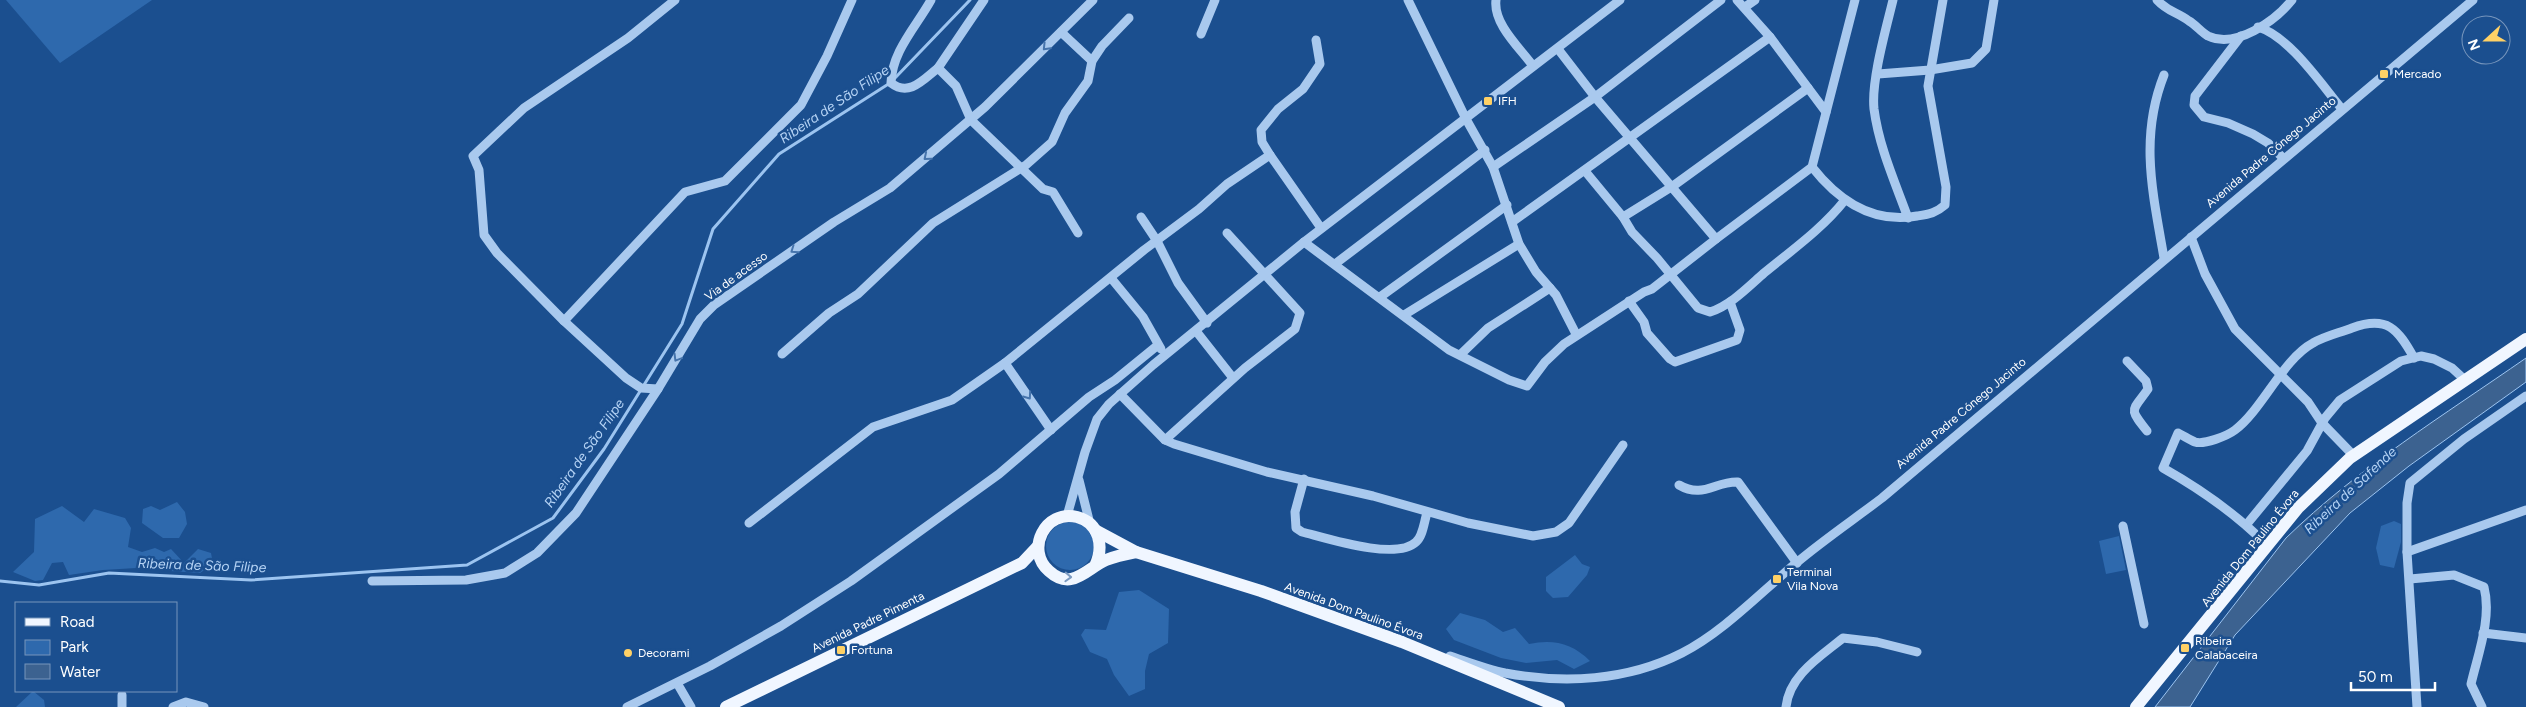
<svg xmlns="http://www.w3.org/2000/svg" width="2526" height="707" font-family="Figtree,sans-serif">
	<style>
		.green { fill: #2e69ad }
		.water { fill: #3c6290; stroke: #9cc4f0 }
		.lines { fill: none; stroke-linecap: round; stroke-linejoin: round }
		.stream { stroke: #9cc4f0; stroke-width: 3 }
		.minor { stroke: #a9c9ee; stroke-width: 9 }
		.major { stroke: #f0f6ff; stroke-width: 12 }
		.oneway { stroke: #4674ac }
		.oneway2 { stroke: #7b9ac1 }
		.poi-dot { fill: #ffd166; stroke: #1b4f8f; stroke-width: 2 }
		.labels { text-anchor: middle; stroke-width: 5; stroke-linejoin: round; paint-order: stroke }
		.poi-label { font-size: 12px; fill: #fff; stroke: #1b4f8f; text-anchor: start }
		.street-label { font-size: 12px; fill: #fff; stroke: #1b4f8f }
		.water-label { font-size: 14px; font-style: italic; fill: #b5d3f5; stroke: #1b4f8f }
	</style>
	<rect width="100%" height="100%" fill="#1b4f8f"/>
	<g class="green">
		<polygon points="6,0 152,0 60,63"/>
		<polygon points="177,502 185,512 187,524 179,538 163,538 142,523 143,509 151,506 160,510"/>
		<polygon points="62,506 84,522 94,509 125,518 131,528 128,547 142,552 155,548 164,552 171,549 184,563 198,549 211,553 213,564 200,573 170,571 153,567 103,570 69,575 63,562 52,563 43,580 35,581 13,572 34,552 35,519"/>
		<polygon points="2394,521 2401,524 2401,542 2394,568 2380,565 2376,548 2381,526"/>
		<circle cx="1070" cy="546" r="24"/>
		<polygon points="2119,536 2126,570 2106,574 2099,541"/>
		<polygon points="1575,555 1582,564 1590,567 1587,575 1568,597 1553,598 1546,591 1546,577"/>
		<polygon points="1139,590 1169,609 1168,643 1149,654 1145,671 1145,689 1129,696 1114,675 1107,659 1090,652 1081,635 1085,629 1106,630 1119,592"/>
		<path d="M1460,613l25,7 18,12 12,-4 14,16c24,-5 43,-1 61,17l-16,8 -17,-9 -31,3 -25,-5 -47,-18 -8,-11z"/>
		<polygon points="33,691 44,700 45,707 16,707"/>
	</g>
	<path class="water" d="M2526,358v24l-117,84 -59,47 -115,122 -45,72h-35l131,-169c72,-70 158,-123 240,-180z"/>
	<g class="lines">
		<g class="stream">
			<polyline points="895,78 970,0"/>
			<polyline points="0,581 39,585 109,573 251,580 467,565 553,518 604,449 682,324 713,229 779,154 890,83"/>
		</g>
		<g class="minor">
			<polyline points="675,0 628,38 524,108 473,156 479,170 484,235 497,253 564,321 626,378 641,388 658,389 700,319 714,305 834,222 890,188 985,107 1093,0"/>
			<path d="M931,0c-15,27 -39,51 -40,83 18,14 32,-3 47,-15l18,18 15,34 72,69 10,3 25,41"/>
			<polyline points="1408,0 1466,119 1493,167 1519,244 1536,272 1556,295 1576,334"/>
			<path d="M1496,0c-3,24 24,48 37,66"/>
			<path d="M1893,0c-7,29 -22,81 -19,109 5,38 21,73 34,109"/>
			<path d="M2157,0c11,12 20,12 32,21 7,4 12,11 19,15 28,13 67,-15 84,-36"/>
			<polyline points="1745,7 1755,0"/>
			<path d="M2258,27c31,9 63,57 84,82"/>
			<polyline points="1061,32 1092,61"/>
			<polyline points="1201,34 1215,0"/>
			<polyline points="2241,36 2195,96 2194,105 2204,117 2228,123 2253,134 2268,143 2283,158"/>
			<polyline points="1770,37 1826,112"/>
			<polyline points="1316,40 1320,64 1303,89 1278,109 1261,130 1262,142 1270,155 1321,228"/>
			<polyline points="1558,49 1595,97 1716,239 1812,167 1855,0"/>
			<polyline points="938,68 984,0"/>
			<polyline points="1878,74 1930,70 1972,63 1986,49 1994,0"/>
			<path d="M2164,75c-25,63 -11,119 0,183"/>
			<polyline points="1493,167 1595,97 1721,0"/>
			<path d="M1812,167c26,33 61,57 105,49 12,-2 19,-3 28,-11l1,-18 -18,-101 15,-86"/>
			<path d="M1585,171l38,46 9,15 25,26 41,50 12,4c21,-7 38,-25 54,-39 28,-23 58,-44 81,-73"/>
			<polyline points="1141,217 1157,241 1178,283 1207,323"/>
			<polyline points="1623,217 1673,186 1808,88"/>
			<polyline points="1512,222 1770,37 1737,0"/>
			<polyline points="2191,237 2205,274 2235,329 2308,402 2322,423 2354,456"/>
			<polyline points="1304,242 1449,350 1509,380 1527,386 1545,362 1564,344 1644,292 1652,289 1716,239"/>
			<polyline points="1335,264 1485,150"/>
			<polyline points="1111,278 1143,317 1161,349"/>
			<polyline points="1380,297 1507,205"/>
			<polyline points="1629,301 1644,322 1647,333 1670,359 1675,362 1737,340 1740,330 1730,302"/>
			<polyline points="1404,315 1519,244"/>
			<polyline points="564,321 685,192 725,181 801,105 827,56 852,0"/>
			<polyline points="1196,331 1233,378"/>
			<polyline points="782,354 829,313 858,294 933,223 1026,165 1052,142 1065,113 1088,81 1092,61 1102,46 1129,18"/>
			<polyline points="1460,355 1488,328 1550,288"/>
			<path d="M2127,361l19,20 2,8c-16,23 -20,18 -1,42"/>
			<polyline points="1005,363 1051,430"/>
			<polyline points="1120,394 1165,440 1174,444 1267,472 1373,496 1468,523 1533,536 1556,532 1569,523 1623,445"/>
			<polyline points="1165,440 1245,368 1295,329 1300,313 1227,233"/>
			<path d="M1304,479l-9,33 1,16 6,4c24,6 94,29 114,10 7,-6 8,-20 11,-29"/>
			<polyline points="1079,480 1090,524"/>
			<path d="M1679,485c24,14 36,-4 59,-3l59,81"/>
			<polyline points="1067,516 1085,452 1097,419 1109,404 1153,365 1304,242 1620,0"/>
			<polyline points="749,523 873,427 952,400 1005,363 1144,250 1199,209 1227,184 1270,155"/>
			<polyline points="2247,524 2307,451 2325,418 2340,400 2401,361 2421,356 2434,359 2452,368 2465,380"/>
			<polyline points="2123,526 2144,624"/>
			<path d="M2267,545c-31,-31 -65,-55 -104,-77l15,-35c6,3 12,7 17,9 9,3 32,-6 40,-12 27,-20 48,-71 78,-87 12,-7 26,-10 39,-15 35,-13 46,1 62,30"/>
			<polyline points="2407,552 2526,510"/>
			<path d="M2410,579l44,-4 30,12c8,31 -6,67 -13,97l11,23"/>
			<polyline points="372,581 466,580 505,573 537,553 576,513 658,389"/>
			<polyline points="2483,633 2526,638"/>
			<path d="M1450,656c18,6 36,13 55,17 59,11 122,8 177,-20 41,-21 77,-59 113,-89 27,-23 58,-44 87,-66l591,-498"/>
			<polyline points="677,683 691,707"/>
			<polyline points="122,695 122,707"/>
			<polyline points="173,707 186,702 204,707"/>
			<polyline points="627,707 710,666 781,626 851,581 999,474 1089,397 1115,380 1158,345"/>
			<path d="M1786,707c3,-32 35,-51 57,-69l34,4 40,10"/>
			<polyline points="2417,707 2407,552 2407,503 2410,483 2464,439 2526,396"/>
		</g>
		<g class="major">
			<polyline points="1095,530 1136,552 1261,591 1402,642 1559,707"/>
			<path d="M1095,566c9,-19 5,-43 -18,-49 -32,-8 -52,33 -28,54 23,21 38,-3 57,-11 10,-4 20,-6 30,-8"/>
			<polyline points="726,707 1022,563 1038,546"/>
			<polyline points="2136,707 2298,508 2350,458 2526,339"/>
		</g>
	</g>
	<defs><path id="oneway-chevron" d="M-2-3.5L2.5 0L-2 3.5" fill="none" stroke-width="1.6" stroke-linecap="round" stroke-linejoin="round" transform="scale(1.25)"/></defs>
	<g class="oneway">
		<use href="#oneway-chevron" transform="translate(1046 47) rotate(134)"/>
		<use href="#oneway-chevron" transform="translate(927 157) rotate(140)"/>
		<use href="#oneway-chevron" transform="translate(794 250) rotate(145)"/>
		<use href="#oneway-chevron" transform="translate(677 358) rotate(121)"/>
		<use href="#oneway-chevron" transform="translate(1028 396) rotate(55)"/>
	</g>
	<use class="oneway2" href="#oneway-chevron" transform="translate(1068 577) rotate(2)"/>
	<g class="poi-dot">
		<rect x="2379" y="69" width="10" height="10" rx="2.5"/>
		<rect x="1483" y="96" width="10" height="10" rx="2.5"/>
		<rect x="1772" y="574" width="10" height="10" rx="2.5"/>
		<rect x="2180" y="643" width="10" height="10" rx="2.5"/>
		<rect x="836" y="645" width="10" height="10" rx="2.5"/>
		<circle cx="628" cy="653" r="5"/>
	</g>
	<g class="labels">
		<g class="poi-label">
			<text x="2394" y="78">Mercado</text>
			<text x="1498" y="105">IFH</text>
			<text x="1787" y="576">Terminal<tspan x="1787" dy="14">Vila Nova</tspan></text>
			<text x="2195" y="645">Ribeira<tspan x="2195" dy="14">Calabaceira</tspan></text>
			<text x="851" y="654">Fortuna</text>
			<text x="638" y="657">Decorami</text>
		</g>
		<g class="street-label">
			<text transform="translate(2271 152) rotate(-40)" y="4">Avenida Padre Cónego Jacinto</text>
			<text transform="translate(736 276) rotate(-36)" y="4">Via de acesso</text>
			<text transform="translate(1961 413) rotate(-40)" y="4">Avenida Padre Cónego Jacinto</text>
			<text transform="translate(2250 548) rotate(-51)" y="4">Avenida Dom Paulino Évora</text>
			<text transform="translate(1354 611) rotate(20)" y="4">Avenida Dom Paulino Évora</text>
			<text transform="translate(868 622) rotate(-26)" y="4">Avenida Padre Pimenta</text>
		</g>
		<g class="water-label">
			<text transform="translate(834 104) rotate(-34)" y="5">Ribeira de São Filipe</text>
			<text transform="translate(584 453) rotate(-55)" y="5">Ribeira de São Filipe</text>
			<text transform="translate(2350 490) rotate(-43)" y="5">Ribeira de Safende</text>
			<text transform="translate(202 565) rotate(2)" y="5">Ribeira de São Filipe</text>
		</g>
	</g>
	<rect x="15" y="602" width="162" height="90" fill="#1b4f8f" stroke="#7695bc"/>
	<rect x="25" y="618" width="25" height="8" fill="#f0f6ff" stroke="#7695bc"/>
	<text x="60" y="627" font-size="15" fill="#ffffff">Road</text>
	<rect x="25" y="640" width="25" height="15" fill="#2e69ad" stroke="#7695bc"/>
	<text x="60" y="652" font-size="15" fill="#ffffff">Park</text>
	<rect x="25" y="664" width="25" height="15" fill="#3c6290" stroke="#7695bc"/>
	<text x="60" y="677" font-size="15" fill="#ffffff">Water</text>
	<g transform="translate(2486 40) rotate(249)"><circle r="24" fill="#1b4f8f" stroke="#7695bc"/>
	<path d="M0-4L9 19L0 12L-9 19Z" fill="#ffd166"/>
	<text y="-8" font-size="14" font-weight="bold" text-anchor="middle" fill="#ffffff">N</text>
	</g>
	<path d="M2351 682v8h84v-8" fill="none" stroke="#ffffff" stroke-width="2.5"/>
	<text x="2358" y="682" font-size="15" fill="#ffffff" stroke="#1b4f8f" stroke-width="4" paint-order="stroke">50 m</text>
</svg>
